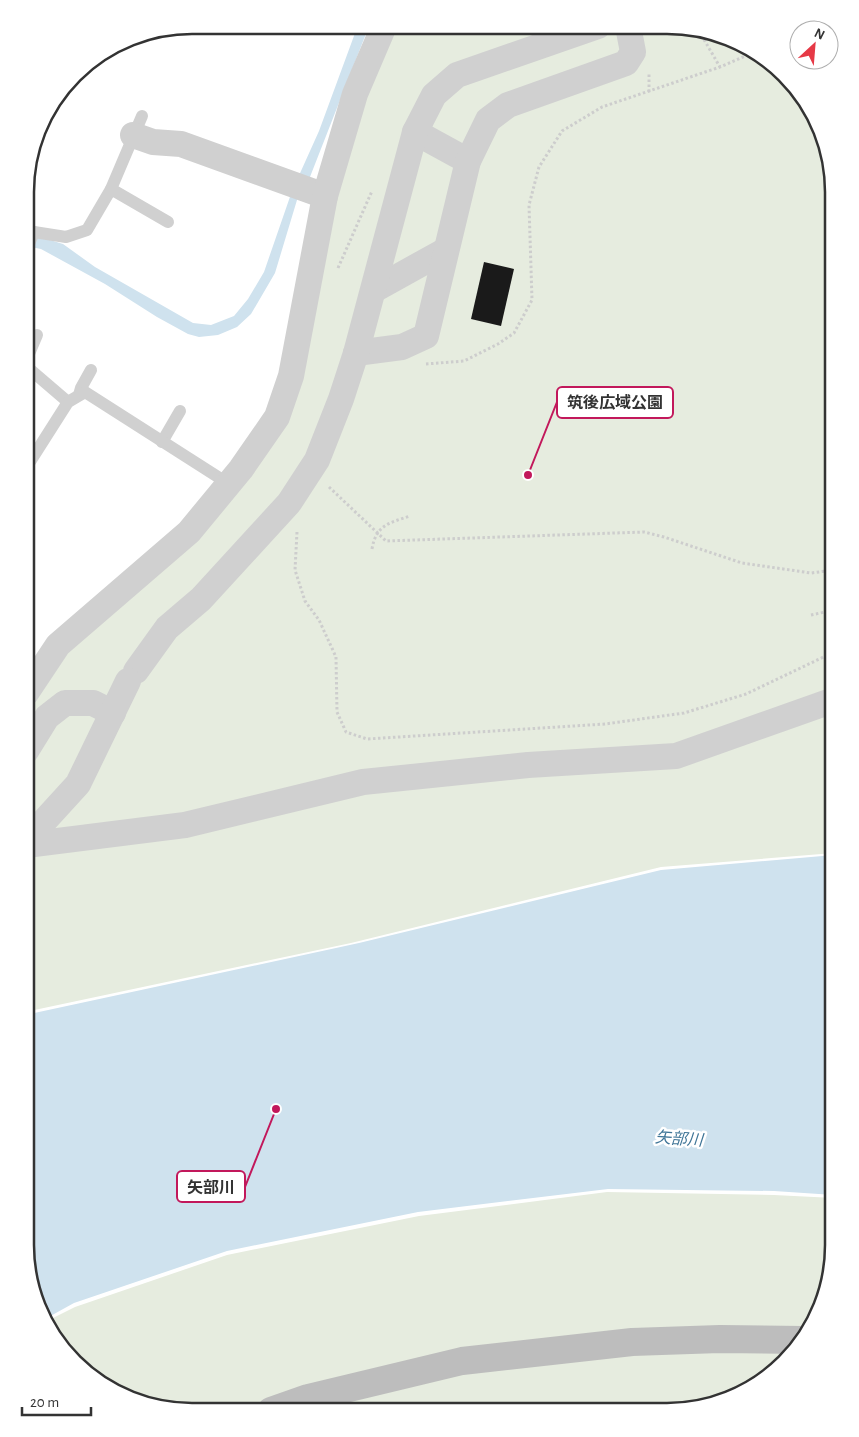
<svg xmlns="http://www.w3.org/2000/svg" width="859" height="1437" font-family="'Alegreya Sans','Noto Sans JP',sans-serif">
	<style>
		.green { fill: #e6ecdf }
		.water { fill: #cfe2ee }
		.building { fill: #1a1a1a }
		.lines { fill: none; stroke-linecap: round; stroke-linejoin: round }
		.path { stroke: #cdcdcd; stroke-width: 3; stroke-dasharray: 2.5 2.5; stroke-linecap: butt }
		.lane { stroke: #d0d0d0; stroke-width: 12 }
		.street { stroke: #d0d0d0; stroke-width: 26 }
		.secondary { stroke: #bdbdbd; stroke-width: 28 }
		.labels { text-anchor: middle; stroke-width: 5; stroke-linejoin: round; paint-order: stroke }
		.water-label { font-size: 16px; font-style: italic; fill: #3f7597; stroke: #fff }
		.rim { fill: none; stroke: #333; stroke-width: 2.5 }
		.leader { fill: none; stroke: #c2185b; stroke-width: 2 }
		.callout-dot { fill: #c2185b; stroke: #fff; stroke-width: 2 }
		.callout { fill: #fff; stroke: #c2185b; stroke-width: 2 }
		.callout-label { font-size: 16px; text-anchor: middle; font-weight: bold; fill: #333 }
	</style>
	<rect width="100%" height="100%" fill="#fff"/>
	<g class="green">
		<polygon points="379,26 689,26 769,60 821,128 834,192 834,853 661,867 351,943 25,1012 26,678 183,529 262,421 274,396"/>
		<polygon points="607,1192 774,1195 834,1198 834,1256 825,1299 800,1346 731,1399 667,1412 171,1411 90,1377 47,1321 75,1307 227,1255 419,1216"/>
	</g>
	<g class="water">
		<polygon points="358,25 369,26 308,182 297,200 275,273 251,314 237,327 218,335 199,337 188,334 157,317 105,284 41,249 26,246 37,236 63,244 95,267 193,323 211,325 234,316 248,299 264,272 292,191 319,131"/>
		<polygon points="834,855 834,1195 774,1191 608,1189 418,1212 227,1251 74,1303 45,1319 38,1309 25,1245 25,1015 359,943 661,870"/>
	</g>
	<polygon class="building" points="484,262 514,269 501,326 471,319"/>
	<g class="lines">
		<g class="path">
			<polyline points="699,31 720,67"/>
			<polyline points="649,92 649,73"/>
			<polyline points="338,268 372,191"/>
			<polyline points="426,364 464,361 498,344 514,333 532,300 529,205 539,167 562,131 602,107 720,67 752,53"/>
			<polyline points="329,487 386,541 644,532 664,537 742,563 811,573 834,570"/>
			<polyline points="297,532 295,570 305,601 319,620 336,657 337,712 346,732 367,739 605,724 684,713 746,694 834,652"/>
			<path d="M372,549c4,-24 17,-26 38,-33"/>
			<polyline points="811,615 834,610"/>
		</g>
		<g class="lane">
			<polyline points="111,189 168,222"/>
			<polyline points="26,228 34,232 66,237 87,230 111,189 142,116"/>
			<polyline points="26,251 34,232"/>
			<polyline points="26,361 37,335"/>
			<polyline points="26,366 68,402"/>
			<polyline points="79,395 81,388 91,370"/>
			<polyline points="162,442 180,411"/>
			<polyline points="26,468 68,402 85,392 229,484"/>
		</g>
		<g class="street">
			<polyline points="415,132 468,161"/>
			<polyline points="133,135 153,142 181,144 325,196"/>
			<polyline points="374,290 446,250"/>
			<polyline points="356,353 402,347 426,336 468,161 488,120 508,105 626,63 633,52 628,26"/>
			<polyline points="136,671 167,628 201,599 289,503 317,460 341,399 356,353 415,132 434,95 457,75 598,26"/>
			<polyline points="26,693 58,645 189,532 241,469 277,417 291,376 325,196 355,94 384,26"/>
			<polyline points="26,751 47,717 65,703 93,703 113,713"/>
			<polyline points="26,841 78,784 128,681"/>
			<polyline points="26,845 185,825 363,782 528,765 676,756 834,700"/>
		</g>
		<polyline class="secondary" points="271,1411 308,1398 462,1361 632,1342 720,1339 803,1340"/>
	</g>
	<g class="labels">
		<g class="water-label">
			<text transform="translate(679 1138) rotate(4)" y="6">矢部川</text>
		</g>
	</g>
	<path d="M0 0H859V1437H0ZM192 34H667A158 158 0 0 1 825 192V1245A158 158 0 0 1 667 1403H192A158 158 0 0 1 34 1245V192A158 158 0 0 1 192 34Z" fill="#fff" fill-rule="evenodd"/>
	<path class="rim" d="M192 34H667A158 158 0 0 1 825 192V1245A158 158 0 0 1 667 1403H192A158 158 0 0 1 34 1245V192A158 158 0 0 1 192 34Z"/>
	<path class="leader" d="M528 475L557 402M276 1109L245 1187"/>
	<g class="callout-dot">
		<circle cx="528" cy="475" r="5"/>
		<circle cx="276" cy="1109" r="5"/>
	</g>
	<g class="callout">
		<rect x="557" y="387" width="116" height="31" rx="5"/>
		<rect x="177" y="1171" width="68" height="31" rx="5"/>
	</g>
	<g class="callout-label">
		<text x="615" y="408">筑後広域公園</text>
		<text x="211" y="1193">矢部川</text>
	</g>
	<g transform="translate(814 45) rotate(26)"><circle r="24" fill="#ffffff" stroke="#adadad"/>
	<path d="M0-4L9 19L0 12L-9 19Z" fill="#e63946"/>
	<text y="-8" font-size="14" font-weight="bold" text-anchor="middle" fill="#333333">N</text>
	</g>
	<path d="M22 1407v8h69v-8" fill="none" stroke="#333333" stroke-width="2.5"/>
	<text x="30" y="1407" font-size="15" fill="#333333" stroke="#ffffff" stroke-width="4" paint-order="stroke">20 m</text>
</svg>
